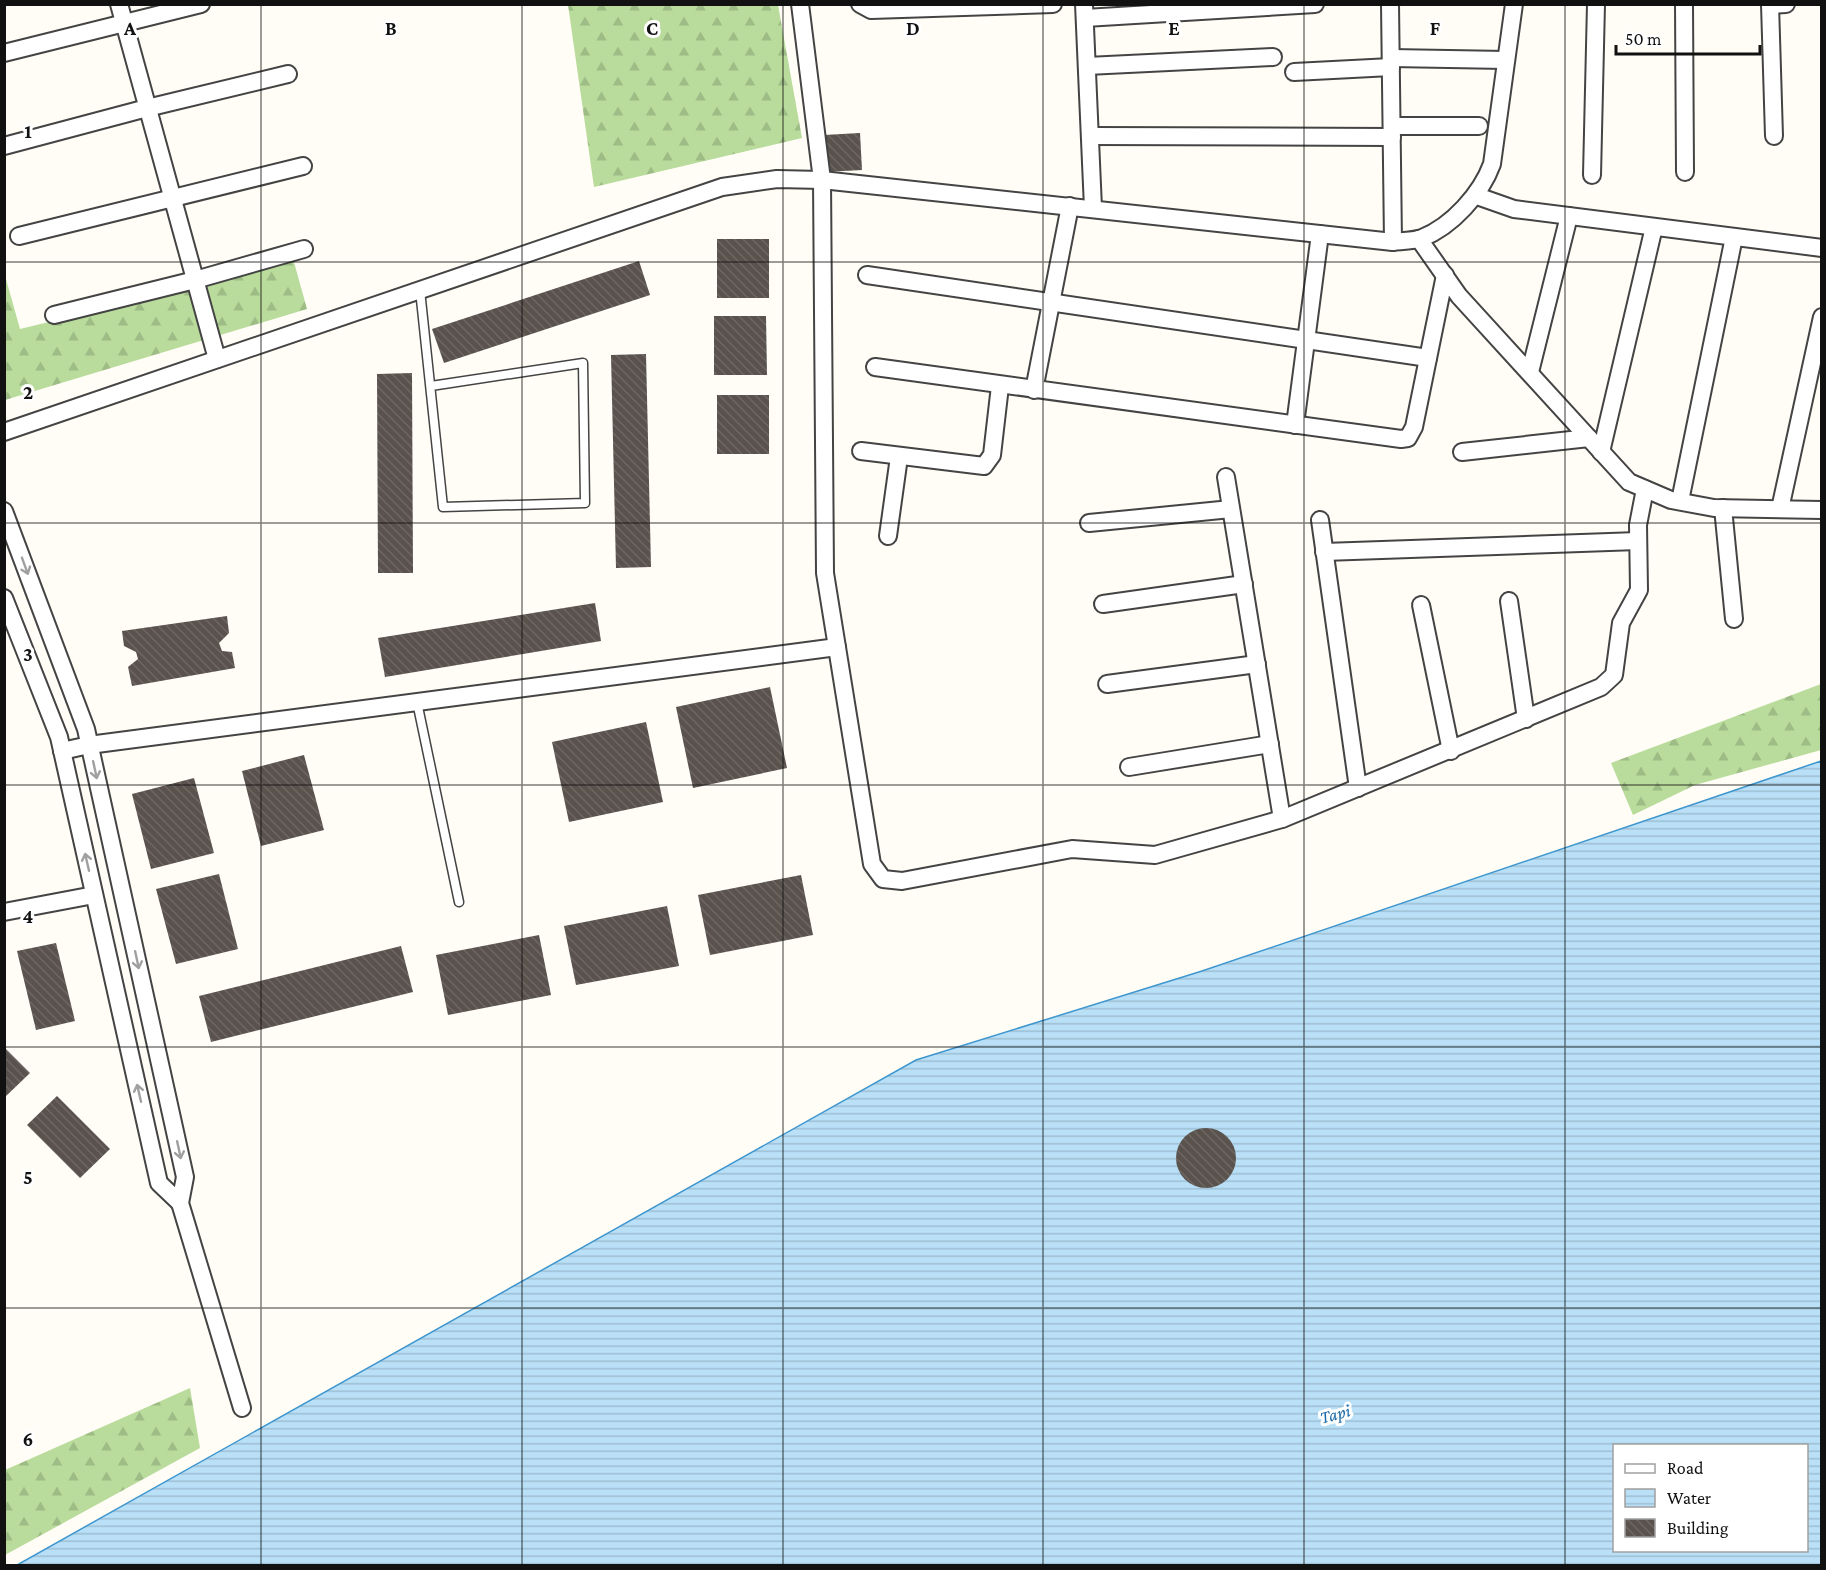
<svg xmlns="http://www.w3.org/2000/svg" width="1826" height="1570" font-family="'Crimson Pro',serif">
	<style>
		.forest { fill: url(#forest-firs) }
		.water { fill: url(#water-rules); stroke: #3f96cf; stroke-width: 1.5; fill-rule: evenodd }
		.building { fill: url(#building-back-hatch) }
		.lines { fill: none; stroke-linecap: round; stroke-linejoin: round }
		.lane-casing { stroke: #444; stroke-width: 11 }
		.street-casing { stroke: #444; stroke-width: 20 }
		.lane { stroke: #fff; stroke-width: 8 }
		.street { stroke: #fff; stroke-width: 16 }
		.oneway { stroke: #a0a0a0 }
		.grid { fill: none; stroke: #111; stroke-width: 1.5; stroke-opacity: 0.55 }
		.labels { text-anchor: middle; stroke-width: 6; stroke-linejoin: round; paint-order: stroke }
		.water-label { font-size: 18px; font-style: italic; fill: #1768a6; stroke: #fff }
		.grid-label { font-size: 20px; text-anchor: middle; font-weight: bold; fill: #111; stroke: #fff; stroke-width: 6; stroke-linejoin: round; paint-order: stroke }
	</style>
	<defs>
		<pattern id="forest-firs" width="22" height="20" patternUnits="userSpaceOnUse" patternTransform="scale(1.5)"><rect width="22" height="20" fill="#b9dc9c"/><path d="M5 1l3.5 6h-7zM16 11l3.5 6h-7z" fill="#9ebc85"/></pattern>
		<pattern id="water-rules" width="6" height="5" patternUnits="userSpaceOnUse" patternTransform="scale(1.5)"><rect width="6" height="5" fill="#b9e0f7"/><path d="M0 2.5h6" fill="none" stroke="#9ebfd3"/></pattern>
		<pattern id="building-back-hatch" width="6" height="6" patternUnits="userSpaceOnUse" patternTransform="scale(1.5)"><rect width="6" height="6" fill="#5a524d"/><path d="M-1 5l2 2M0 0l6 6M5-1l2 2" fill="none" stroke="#6d6662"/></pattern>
	</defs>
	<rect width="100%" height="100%" fill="#fffdf5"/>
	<g class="forest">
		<polygon points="568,5 778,5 802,138 594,187"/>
		<polygon points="294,262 307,309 5,400 4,272 20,329"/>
		<polygon points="1821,684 1821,750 1695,785 1633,815 1611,763"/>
		<polygon points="190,1388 200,1448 5,1555 5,1470"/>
	</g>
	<path class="water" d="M1821,761v804h-1804l899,-505 286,-89zM1614,1446h192v104h-192z"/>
	<g class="building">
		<polygon points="860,133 862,170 826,172 824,135"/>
		<rect x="717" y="239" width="52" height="59"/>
		<polygon points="639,261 650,295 444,363 432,329"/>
		<polygon points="714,316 766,316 767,375 714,375"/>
		<polygon points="646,354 651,567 616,568 611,355"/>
		<polygon points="412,373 413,573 378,573 377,374"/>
		<rect x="717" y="395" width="52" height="59"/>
		<polygon points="595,603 601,641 385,677 378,638"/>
		<polygon points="227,616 229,633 219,643 222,651 232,652 235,668 132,686 128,667 138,659 136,652 124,646 122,631"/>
		<polygon points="770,687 787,768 693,788 676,707"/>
		<polygon points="646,722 663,802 569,822 552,742"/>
		<polygon points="304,755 324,830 261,846 242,771"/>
		<polygon points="194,778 214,853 151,869 132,794"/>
		<polygon points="219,874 238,949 176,964 156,889"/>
		<polygon points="801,875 813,935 710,955 698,895"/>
		<polygon points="667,906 679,966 576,985 564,926"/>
		<polygon points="539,935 551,995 448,1015 436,955"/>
		<polygon points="56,943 75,1021 36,1030 17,951"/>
		<polygon points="401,946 413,992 211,1042 199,996"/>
		<polygon points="4,1047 30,1073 4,1098"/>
		<polygon points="57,1096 110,1149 80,1178 27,1125"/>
		<circle cx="1206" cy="1158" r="30"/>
	</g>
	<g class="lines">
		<defs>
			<g id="lane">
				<polyline points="420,290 443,507 585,503 583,363 431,386"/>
				<polyline points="417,702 459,902"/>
			</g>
			<g id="street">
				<polyline points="119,4 217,359"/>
				<polyline points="800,4 822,180 825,573 872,864 883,879 902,881 1072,849 1155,855 1282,819 1601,687 1614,675 1621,623 1639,590 1638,525 1645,489"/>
				<polyline points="860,4 871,10 1053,4"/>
				<polyline points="1084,4 1093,208"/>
				<polyline points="1390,4 1393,242"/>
				<polyline points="1684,4 1685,172"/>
				<polyline points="1770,4 1774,136"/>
				<polyline points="1770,5 1786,4"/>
				<polyline points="1085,18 1315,4"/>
				<polyline points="4,53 201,4"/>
				<polyline points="1391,58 1506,60"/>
				<polyline points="1087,66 1273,57"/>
				<polyline points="1294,72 1391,67"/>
				<polyline points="1392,126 1479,126"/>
				<polyline points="1090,136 1392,137"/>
				<polyline points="4,146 147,108 288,74"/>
				<polyline points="1592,175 1596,4"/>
				<polyline points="1477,196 1514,209 1822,248"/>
				<polyline points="19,236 303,166"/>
				<polyline points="1419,239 1459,296 1629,482 1671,500 1714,508 1822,510"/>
				<polyline points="867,275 1428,358"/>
				<polyline points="54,315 195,280 304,249"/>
				<polyline points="875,367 1401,439 1408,438 1414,427 1445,275"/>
				<polyline points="1530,372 1569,216"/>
				<polyline points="1034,390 1070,206"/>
				<polyline points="1295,425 1320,234"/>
				<path d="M4,432l718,-245 55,-8 45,1 571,62c9,-1 20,-1 29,-4 30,-12 59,-44 70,-74l22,-160"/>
				<polyline points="861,451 984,466 992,455 1000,386"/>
				<polyline points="1462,452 1589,438"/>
				<polyline points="1601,452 1654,227"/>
				<polyline points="1226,477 1282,819"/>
				<polyline points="1680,501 1734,237"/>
				<polyline points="1723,508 1734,619"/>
				<polyline points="1780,509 1822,317"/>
				<polyline points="4,511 86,729 185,1177 180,1203 242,1408"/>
				<polyline points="1320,520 1358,788"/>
				<polyline points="1089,523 1231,509"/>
				<polyline points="888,536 899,457"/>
				<polyline points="1324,552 1638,541"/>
				<polyline points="4,598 59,737 159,1183 180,1203"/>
				<polyline points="1509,601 1526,719"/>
				<polyline points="1103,604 1244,584"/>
				<polyline points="1421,605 1451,751"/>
				<polyline points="1107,684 1257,664"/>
				<polyline points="62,751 89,745 837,647"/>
				<polyline points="1129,767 1270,744"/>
				<polyline points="4,912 94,895"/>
			</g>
		</defs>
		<use href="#lane" class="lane-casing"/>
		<use href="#street" class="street-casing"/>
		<use href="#lane" class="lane"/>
		<use href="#street" class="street"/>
	</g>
	<defs><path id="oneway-shaft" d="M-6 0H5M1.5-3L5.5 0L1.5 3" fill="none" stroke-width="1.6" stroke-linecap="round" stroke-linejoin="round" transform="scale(1.5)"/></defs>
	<g class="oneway">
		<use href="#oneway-shaft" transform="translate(25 566) rotate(70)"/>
		<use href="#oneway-shaft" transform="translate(95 770) rotate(78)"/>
		<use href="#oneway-shaft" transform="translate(87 862) rotate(-103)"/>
		<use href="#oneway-shaft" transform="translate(137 960) rotate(78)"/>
		<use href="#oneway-shaft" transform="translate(139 1093) rotate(-103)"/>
		<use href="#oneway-shaft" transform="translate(179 1150) rotate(78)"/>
	</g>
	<path class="grid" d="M261,4v1562M522,4v1562M783,4v1562M1043,4v1562M1304,4v1562M1565,4v1562M4,262h1818M4,523h1818M4,785h1818M4,1047h1818M4,1308h1818"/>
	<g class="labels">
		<g class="water-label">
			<text transform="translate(1335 1414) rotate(-15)" y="6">Tapi</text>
		</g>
	</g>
	<g class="grid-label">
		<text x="130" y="35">A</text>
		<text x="391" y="35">B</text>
		<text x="652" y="35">C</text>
		<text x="913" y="35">D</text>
		<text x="1174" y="35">E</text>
		<text x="1435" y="35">F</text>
		<text x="28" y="138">1</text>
		<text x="28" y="399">2</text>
		<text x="28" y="661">3</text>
		<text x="28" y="923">4</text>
		<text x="28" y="1184">5</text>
		<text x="28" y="1446">6</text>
	</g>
	<rect width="1826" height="1570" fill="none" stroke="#111111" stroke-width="12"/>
	<rect x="1613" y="1444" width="195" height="108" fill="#ffffff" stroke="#a0a0a0" stroke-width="1.5"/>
	<rect x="1625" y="1464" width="30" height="9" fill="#ffffff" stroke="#a0a0a0" stroke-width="1.5"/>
	<text x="1667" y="1474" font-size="18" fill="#111111">Road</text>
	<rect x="1625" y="1489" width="30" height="18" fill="url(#water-rules)" stroke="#a0a0a0" stroke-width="1.5"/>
	<text x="1667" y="1504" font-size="18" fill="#111111">Water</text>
	<rect x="1625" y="1519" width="30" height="18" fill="url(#building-back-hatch)" stroke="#a0a0a0" stroke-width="1.5"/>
	<text x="1667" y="1534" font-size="18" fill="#111111">Building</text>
	<path d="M1616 45v9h144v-9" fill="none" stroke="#111111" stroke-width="3"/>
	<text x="1625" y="45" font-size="18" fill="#111111" stroke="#ffffff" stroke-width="4.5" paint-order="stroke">50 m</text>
</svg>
